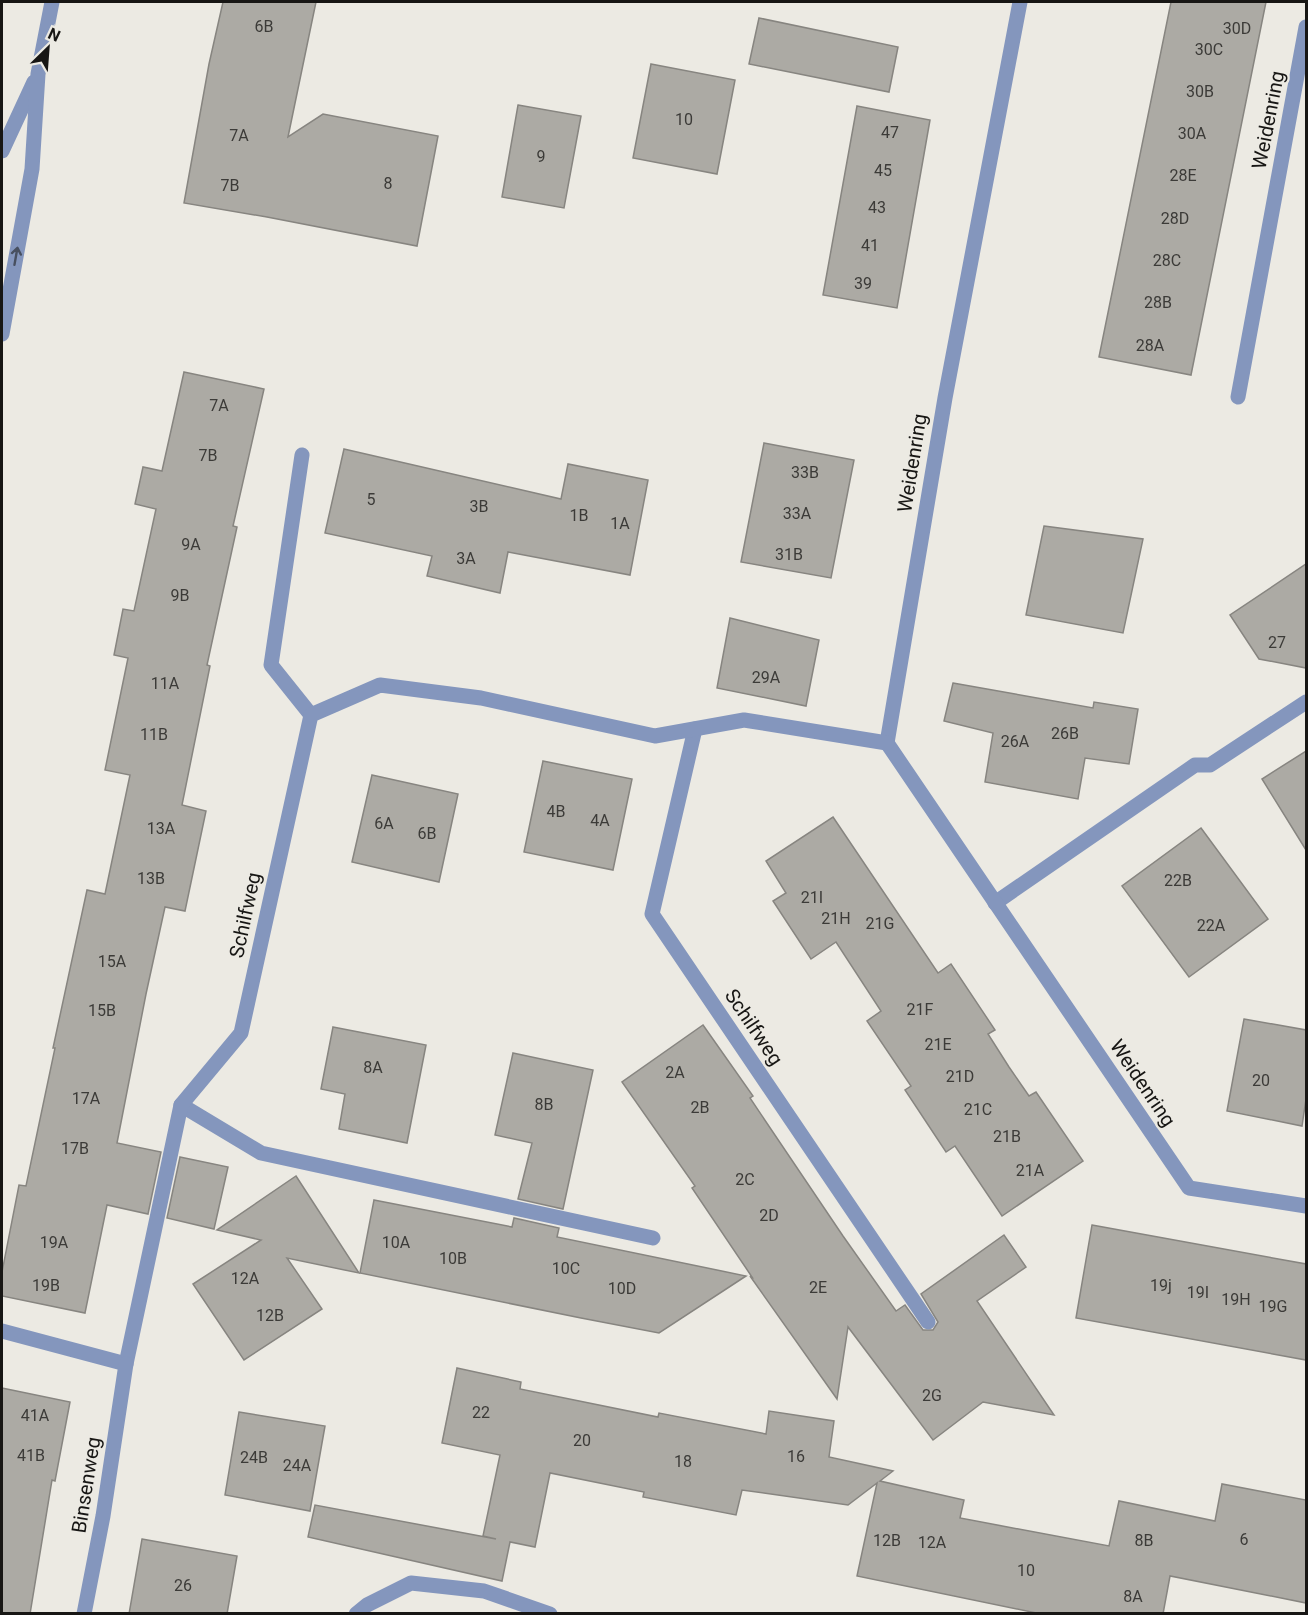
<svg xmlns="http://www.w3.org/2000/svg" width="1308" height="1615" font-family="Roboto,sans-serif">
	<style>
		.building { fill: #acaaa4; stroke: #878580; stroke-width: 1.5 }
		.lines { fill: none; stroke-linecap: round; stroke-linejoin: round }
		.service { stroke: #8496bd; stroke-width: 15 }
		.minor { stroke: #8496bd; stroke-width: 15 }
		.tertiary { stroke: #8496bd; stroke-width: 15 }
		.oneway { stroke: #485060 }
		.labels { text-anchor: middle; stroke-width: 4.5; stroke-linejoin: round; paint-order: stroke }
		.number-label { font-size: 16px; fill: #3c3b38 }
		.street-label { font-size: 20px; fill: #171614; stroke: #eceae3 }
	</style>
	<rect width="100%" height="100%" fill="#eceae3"/>
	<g class="building">
		<polygon points="223,2 316,2 288,137 323,114 438,136 417,246 267,217 184,203 209,64"/>
		<polygon points="1171,2 1266,2 1191,375 1099,357"/>
		<polygon points="759,18 898,47 889,92 749,64"/>
		<polygon points="651,64 735,80 717,174 633,158"/>
		<polygon points="518,105 581,116 564,208 502,197"/>
		<polygon points="857,106 930,120 897,308 823,295"/>
		<polygon points="184,372 264,389 233,526 237,527 207,665 210,666 182,805 206,811 185,911 165,907 146,994 117,1143 161,1152 148,1214 107,1205 85,1313 2,1296 2,1272 19,1185 26,1186 55,1048 53,1048 87,890 105,894 130,775 105,770 128,658 114,655 123,609 134,611 156,509 135,504 143,467 162,471"/>
		<polygon points="764,443 854,460 831,578 741,562"/>
		<polygon points="344,449 561,499 568,464 648,480 630,575 508,552 500,593 427,576 432,556 325,533"/>
		<polygon points="1044,526 1143,539 1123,633 1026,615"/>
		<polygon points="1306,564 1306,668 1259,659 1230,615"/>
		<polygon points="730,618 819,640 806,706 717,688"/>
		<polygon points="953,683 1093,708 1094,702 1138,709 1129,764 1085,758 1078,799 985,782 993,733 944,721"/>
		<polygon points="1306,751 1306,850 1262,779"/>
		<polygon points="543,761 632,779 613,870 524,852"/>
		<polygon points="372,775 458,794 439,882 352,862"/>
		<polygon points="833,817 938,973 951,964 995,1030 988,1034 1009,1067 1029,1096 1036,1092 1083,1161 1002,1216 955,1146 946,1152 905,1090 911,1086 867,1021 881,1011 836,942 811,959 773,901 786,893 766,861"/>
		<polygon points="1201,828 1268,919 1189,977 1122,886"/>
		<polygon points="1244,1019 1306,1030 1306,1099 1302,1126 1227,1111"/>
		<polygon points="703,1025 753,1096 750,1098 843,1236 896,1311 905,1305 923,1330 933,1330 938,1322 921,1294 1004,1235 1026,1267 977,1301 1054,1415 983,1402 933,1440 848,1327 837,1399 750,1276 752,1277 692,1188 695,1186 622,1082"/>
		<polygon points="333,1027 426,1045 407,1143 339,1129 345,1094 321,1089"/>
		<polygon points="513,1053 593,1070 563,1209 518,1199 532,1143 495,1135"/>
		<polygon points="180,1157 228,1167 214,1229 167,1218"/>
		<polygon points="296,1176 359,1273 287,1258 322,1309 244,1360 193,1284 261,1240 217,1230"/>
		<polygon points="374,1200 512,1227 514,1218 559,1228 557,1237 746,1276 659,1333 581,1318 360,1273"/>
		<polygon points="1092,1225 1306,1264 1306,1360 1076,1318"/>
		<polygon points="457,1368 521,1382 520,1389 658,1417 659,1413 766,1434 769,1411 834,1421 829,1457 893,1471 880,1481 964,1500 960,1518 1109,1546 1119,1501 1215,1521 1222,1484 1306,1500 1306,1603 1170,1576 1163,1614 1041,1614 857,1576 877,1483 848,1505 742,1490 736,1515 643,1497 644,1492 550,1473 535,1547 510,1542 502,1581 308,1537 315,1505 496,1539 483,1536 500,1455 442,1443"/>
		<polygon points="2,1388 70,1402 55,1481 52,1480 30,1614 2,1614"/>
		<polygon points="239,1412 325,1426 310,1511 225,1495"/>
		<polygon points="142,1539 237,1556 227,1614 129,1614"/>
	</g>
	<g class="lines">
		<g class="service">
			<polyline points="695,729 652,914 928,1322"/>
			<polyline points="995,903 1195,765 1210,765 1306,702"/>
			<polyline points="181,1105 261,1153 653,1238"/>
		</g>
		<g class="minor">
			<polyline points="1020,2 945,398 887,743 1189,1188 1306,1206"/>
			<polyline points="1238,397 1306,27"/>
			<polyline points="302,455 271,665 311,715"/>
			<polyline points="2,1331 126,1364 181,1105 241,1033 311,715 380,685 481,698 655,736 744,720 887,743"/>
			<polyline points="84,1614 103,1516 126,1364"/>
			<polyline points="356,1614 367,1605 411,1583 484,1591 550,1614"/>
		</g>
		<g class="tertiary">
			<polyline points="2,151 34,82"/>
			<polyline points="2,334 32,169 38,74 52,2"/>
		</g>
	</g>
	<defs><path id="oneway-shaft" d="M-6 0H5M1.5-3L5.5 0L1.5 3" fill="none" stroke-width="1.6" stroke-linecap="round" stroke-linejoin="round" transform="scale(1.5)"/></defs>
	<use class="oneway" href="#oneway-shaft" transform="translate(16 256) rotate(-80)"/>
	<g class="labels">
		<g class="number-label">
			<text x="264" y="32">6B</text>
			<text x="1237" y="34">30D</text>
			<text x="1209" y="55">30C</text>
			<text x="1200" y="97">30B</text>
			<text x="684" y="125">10</text>
			<text x="890" y="138">47</text>
			<text x="1192" y="139">30A</text>
			<text x="239" y="141">7A</text>
			<text x="541" y="162">9</text>
			<text x="883" y="176">45</text>
			<text x="1183" y="181">28E</text>
			<text x="388" y="189">8</text>
			<text x="230" y="191">7B</text>
			<text x="877" y="213">43</text>
			<text x="1175" y="224">28D</text>
			<text x="870" y="251">41</text>
			<text x="1167" y="266">28C</text>
			<text x="863" y="289">39</text>
			<text x="1158" y="308">28B</text>
			<text x="1150" y="351">28A</text>
			<text x="219" y="411">7A</text>
			<text x="208" y="461">7B</text>
			<text x="805" y="478">33B</text>
			<text x="371" y="505">5</text>
			<text x="479" y="512">3B</text>
			<text x="797" y="519">33A</text>
			<text x="579" y="521">1B</text>
			<text x="620" y="529">1A</text>
			<text x="191" y="550">9A</text>
			<text x="789" y="560">31B</text>
			<text x="466" y="564">3A</text>
			<text x="180" y="601">9B</text>
			<text x="1277" y="648">27</text>
			<text x="766" y="683">29A</text>
			<text x="165" y="689">11A</text>
			<text x="1065" y="739">26B</text>
			<text x="154" y="740">11B</text>
			<text x="1015" y="747">26A</text>
			<text x="556" y="817">4B</text>
			<text x="600" y="826">4A</text>
			<text x="384" y="829">6A</text>
			<text x="161" y="834">13A</text>
			<text x="427" y="839">6B</text>
			<text x="151" y="884">13B</text>
			<text x="1178" y="886">22B</text>
			<text x="812" y="903">21I</text>
			<text x="836" y="924">21H</text>
			<text x="880" y="929">21G</text>
			<text x="1211" y="931">22A</text>
			<text x="112" y="967">15A</text>
			<text x="920" y="1015">21F</text>
			<text x="102" y="1016">15B</text>
			<text x="938" y="1050">21E</text>
			<text x="373" y="1073">8A</text>
			<text x="675" y="1078">2A</text>
			<text x="960" y="1082">21D</text>
			<text x="1261" y="1086">20</text>
			<text x="86" y="1104">17A</text>
			<text x="544" y="1110">8B</text>
			<text x="700" y="1113">2B</text>
			<text x="978" y="1115">21C</text>
			<text x="1007" y="1142">21B</text>
			<text x="75" y="1154">17B</text>
			<text x="1030" y="1176">21A</text>
			<text x="745" y="1185">2C</text>
			<text x="769" y="1221">2D</text>
			<text x="54" y="1248">19A</text>
			<text x="396" y="1248">10A</text>
			<text x="453" y="1264">10B</text>
			<text x="566" y="1274">10C</text>
			<text x="245" y="1284">12A</text>
			<text x="46" y="1291">19B</text>
			<text x="1161" y="1291">19j</text>
			<text x="818" y="1293">2E</text>
			<text x="622" y="1294">10D</text>
			<text x="1198" y="1298">19I</text>
			<text x="1236" y="1305">19H</text>
			<text x="1273" y="1312">19G</text>
			<text x="270" y="1321">12B</text>
			<text x="932" y="1401">2G</text>
			<text x="481" y="1418">22</text>
			<text x="35" y="1421">41A</text>
			<text x="582" y="1446">20</text>
			<text x="31" y="1461">41B</text>
			<text x="796" y="1462">16</text>
			<text x="254" y="1463">24B</text>
			<text x="683" y="1467">18</text>
			<text x="297" y="1471">24A</text>
			<text x="1244" y="1545">6</text>
			<text x="887" y="1546">12B</text>
			<text x="1144" y="1546">8B</text>
			<text x="932" y="1548">12A</text>
			<text x="1026" y="1576">10</text>
			<text x="183" y="1591">26</text>
			<text x="1133" y="1602">8A</text>
		</g>
		<g class="street-label">
			<text transform="translate(1268 120) rotate(-79)" y="7">Weidenring</text>
			<text transform="translate(912 463) rotate(-81)" y="7">Weidenring</text>
			<text transform="translate(245 915) rotate(-78)" y="7">Schilfweg</text>
			<text transform="translate(754 1027) rotate(56)" y="7">Schilfweg</text>
			<text transform="translate(1143 1083) rotate(56)" y="7">Weidenring</text>
			<text transform="translate(86 1485) rotate(-81)" y="7">Binsenweg</text>
		</g>
	</g>
	<rect width="1308" height="1615" fill="none" stroke="#171614" stroke-width="6"/>
	<g transform="translate(48 48) rotate(25)" stroke="#eceae3" stroke-width="4.5" paint-order="stroke">
	<path d="M0-4.5L10 22L0 15L-10 22Z" fill="#171614"/>
	<text y="-9" font-size="16" font-weight="bold" text-anchor="middle" fill="#171614">N</text>
	</g>
</svg>
